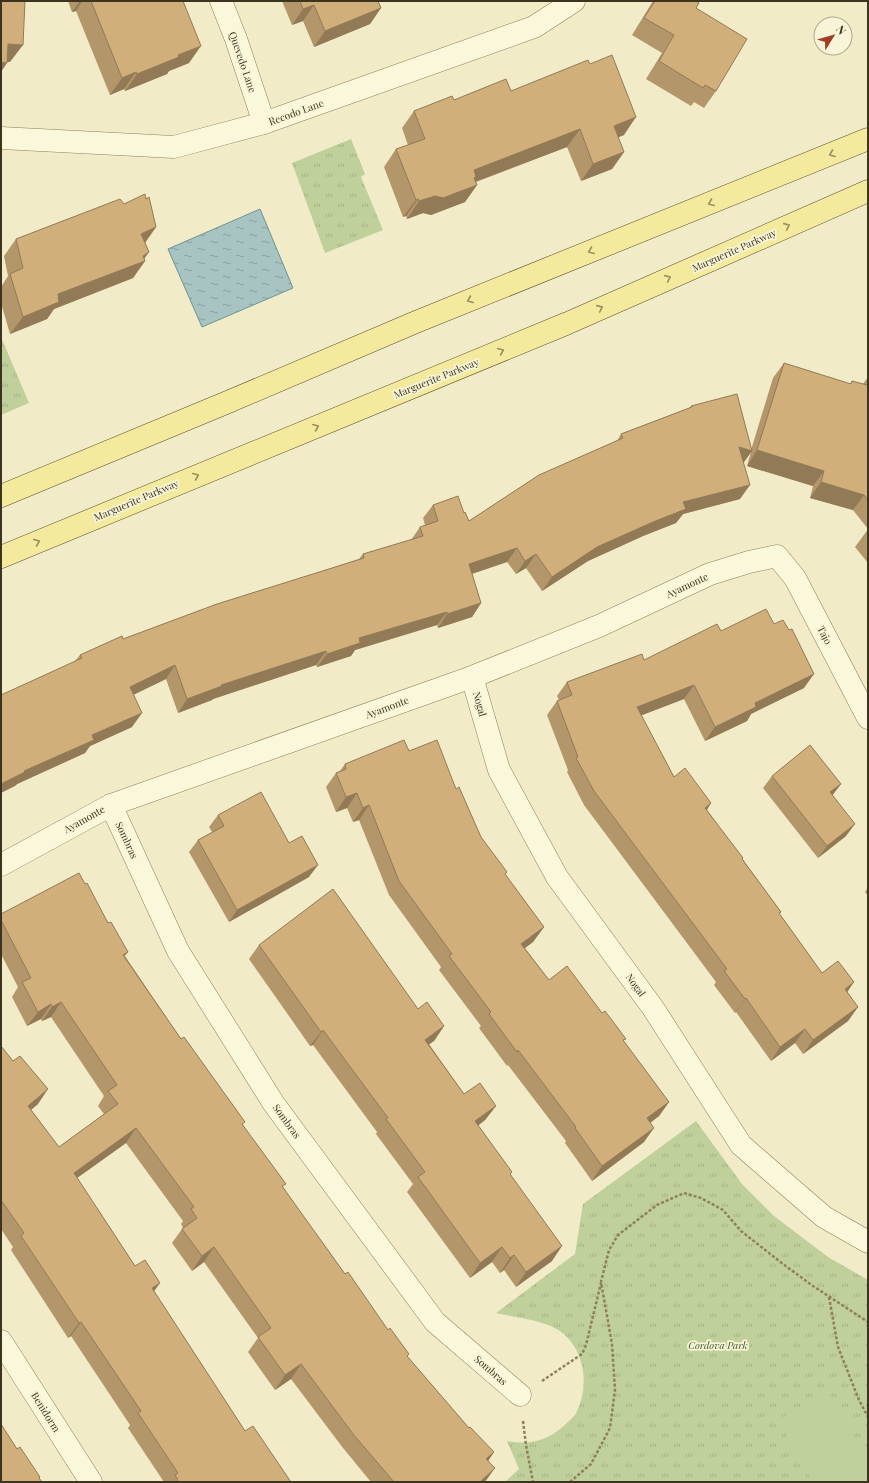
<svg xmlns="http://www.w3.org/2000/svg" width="869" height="1483" font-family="'Playfair Display',serif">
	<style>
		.park { fill: url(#park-tufts) }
		.pitch { fill: #bfd09a }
		.water { fill: url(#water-ripples); stroke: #6e9391 }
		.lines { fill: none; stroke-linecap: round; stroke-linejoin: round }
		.minor-casing { stroke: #8e805b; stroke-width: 23 }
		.primary-casing { stroke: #5b4d2f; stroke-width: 23 }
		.path { stroke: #8e805b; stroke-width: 2.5; stroke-dasharray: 3 2; stroke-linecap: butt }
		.minor { stroke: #faf7db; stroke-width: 22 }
		.primary { stroke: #f4ea9e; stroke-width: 22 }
		.wall { fill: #b3966a }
		.shaded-wall { fill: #927a56 }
		.building { fill: #d0af7b; stroke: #927a56 }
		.oneway { stroke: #988f5e }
		.labels { text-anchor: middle; stroke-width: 3.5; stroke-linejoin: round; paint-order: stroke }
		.street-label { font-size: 10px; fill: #3d341f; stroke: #f7f4d7 }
		.park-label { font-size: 10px; font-style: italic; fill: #435b25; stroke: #f7f4d7 }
	</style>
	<defs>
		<pattern id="park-tufts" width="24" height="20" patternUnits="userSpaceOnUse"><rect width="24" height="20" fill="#bfd09a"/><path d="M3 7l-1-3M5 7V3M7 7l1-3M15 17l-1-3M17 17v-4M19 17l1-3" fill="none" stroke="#a5b384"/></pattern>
		<pattern id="water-ripples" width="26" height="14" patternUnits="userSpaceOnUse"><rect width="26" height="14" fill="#a8c4c2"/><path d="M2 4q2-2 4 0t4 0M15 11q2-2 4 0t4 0" fill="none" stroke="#8aa09d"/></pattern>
	</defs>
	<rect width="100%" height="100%" fill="#f1ecc7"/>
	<g class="park">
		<polygon points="351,139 365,174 361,177 383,230 325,253 292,163"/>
		<polygon points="1,337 29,403 1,415"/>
		<path d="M696,1121l46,63 32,32 54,41 40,23v202h-363l14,-13 -12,-28c25,5 45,-2 63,-21 2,-2 6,-5 7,-9 12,-25 8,-57 -12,-76 -16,-15 -48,-17 -69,-22l79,-59 8,-50z"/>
	</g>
	<polygon class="pitch" points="827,1390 868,1459 868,1482 813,1482 778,1420"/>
	<polygon class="water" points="260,209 293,288 202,327 168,249"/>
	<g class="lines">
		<defs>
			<g id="minor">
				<polyline points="221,1 236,39 264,123"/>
				<polyline points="1,138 174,147 264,123 534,27 574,1"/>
				<polyline points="472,677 499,770 557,877 653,1008 741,1145 824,1217 868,1242"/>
				<polyline points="111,805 178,951 274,1104 435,1322 520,1395"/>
				<polyline points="1,865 111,805 472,677 599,626 710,574 749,562 777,556 795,578 868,718"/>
				<polyline points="1,1341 91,1482"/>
			</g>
			<g id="primary">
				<polyline points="1,496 228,402 416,322 868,139"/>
				<polyline points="1,557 568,323 868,191"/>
			</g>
		</defs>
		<use href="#minor" class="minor-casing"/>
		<use href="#primary" class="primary-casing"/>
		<g class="path">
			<polyline points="829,1297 838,1347 859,1400 868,1417"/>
			<polyline points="542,1381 582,1354 586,1345 601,1283"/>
			<polyline points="523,1421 526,1445 533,1482"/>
			<polyline points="570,1482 591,1464 610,1428 615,1390 612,1344 601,1282 609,1250 618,1235 657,1205 684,1193 701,1198 723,1210 741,1231 783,1264 813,1286 868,1322"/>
		</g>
		<use href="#minor" class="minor"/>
		<use href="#primary" class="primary"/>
	</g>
	<g class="wall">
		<polygon points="68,1 183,1 189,63 169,71 167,74 125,91 124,89 110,95 76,11 72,12"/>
		<polygon points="282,1 378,1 381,8 370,24 314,47 303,21 292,25"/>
		<polygon points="653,1 696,1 696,8 716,91 704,108 694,102 691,106 646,79 662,53 632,35"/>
		<polygon points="511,91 624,135 618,137 624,152 612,169 581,181 567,147 476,182 477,185 465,202 431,215 423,213 407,219 406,216 403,217 384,167 396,149 408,145 402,128 414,111 454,100"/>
		<polygon points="124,204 156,227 145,243 149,252 144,258 145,261 133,278 54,309 47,319 10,334 1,303 1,287 8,276 4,256 16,239"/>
		<polygon points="784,363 850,384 852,381 863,384 868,377 868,529 853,510 810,498 813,486 747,466 751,452 743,463 740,499 683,514 676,523 643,536 588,561 542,591 526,568 516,574 507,562 472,574 481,603 472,617 438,628 437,625 355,650 351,656 317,667 316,665 213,699 212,700 178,713 166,679 134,694 132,727 90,746 85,753 17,784 15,786 75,661 80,655 123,639 359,559 363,554 411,540 420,527 425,525 423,518 433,505 464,513 469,521 617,441 621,434 689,408 691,406 751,450 773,378"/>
		<polygon points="868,530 868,563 855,547 866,532"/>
		<polygon points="721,631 804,688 751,714 747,721 705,741 684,699 641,715 674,777 711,803 707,810 781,912 779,914 822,973 847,992 858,1007 848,1021 803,1054 795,1043 771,1061 736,1012 735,1013 714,985 716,982 584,805 567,772 568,770 547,715 557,701 559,700 557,696 567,682 644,660"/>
		<polygon points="409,751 456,789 481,837 505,875 544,927 533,942 525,948 549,980 602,1013 669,1102 659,1116 650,1123 644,1142 592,1181 565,1143 566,1141 508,1065 507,1066 479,1028 481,1026 439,970 441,967 389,895 359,820 353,822 347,808 336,812 326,787 336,773 340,771 345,764"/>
		<polygon points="772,776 841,784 832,795 846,836 818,858 763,788"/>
		<polygon points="218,815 289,843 309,877 229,922 189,852 198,840 212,832 209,827"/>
		<polygon points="85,884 108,923 128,952 125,956 181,1039 243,1125 283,1188 345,1274 388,1330 409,1354 407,1357 469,1428 494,1452 488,1461 485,1482 371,1482 343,1448 291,1379 275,1390 248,1352 258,1338 204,1262 192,1271 172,1243 182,1229 183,1228 181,1224 183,1221 126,1143 77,1178 135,1266 154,1292 245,1431 291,1482 164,1482 128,1428 130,1425 71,1336 68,1338 11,1250 13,1247 1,1229 1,1046 38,1104 31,1110 59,1147 104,1114 98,1106 104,1096 51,1017 42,1021 41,1019 27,1026 12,997 18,987 1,954 1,914"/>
		<polygon points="868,887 868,896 865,892"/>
		<polygon points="259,945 418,1009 444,1026 434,1041 429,1044 464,1094 496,1106 485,1120 478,1126 510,1175 552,1261 516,1287 504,1270 500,1273 492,1262 470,1278 407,1192 413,1184 376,1134 377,1132 313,1045 310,1046 249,959"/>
	</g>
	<g class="shaded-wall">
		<polygon points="80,1 82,1 76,11 72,12"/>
		<polygon points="314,5 303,21 292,25 303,9"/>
		<polygon points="381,8 370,24 314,47 325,31"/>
		<polygon points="8,44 23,45 10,62 1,62"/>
		<polygon points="201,46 189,63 169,71 167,74 125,91 137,74 178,55"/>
		<polygon points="1,62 7,63 1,72"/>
		<polygon points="136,72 124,89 110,95 122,78"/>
		<polygon points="636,117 624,135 602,144 614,126"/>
		<polygon points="580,129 567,147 472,183 477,185 465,202 431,215 423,213 407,219 419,201 474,170"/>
		<polygon points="624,152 612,169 581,181 593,164"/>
		<polygon points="418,199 406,216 403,217 416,200"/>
		<polygon points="156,227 144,244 141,234"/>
		<polygon points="149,252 142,262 145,261 133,278 54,309 47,319 10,334 23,317 58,294 143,256"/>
		<polygon points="739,447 752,451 742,465"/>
		<polygon points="757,450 824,471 813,486 747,466"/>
		<polygon points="821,482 864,495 853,510 810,498"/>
		<polygon points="750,485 740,499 683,514 676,523 643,536 588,561 542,591 552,577 597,547 683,502"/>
		<polygon points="517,548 507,562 459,578 469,564"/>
		<polygon points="536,554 526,568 516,574 525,561"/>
		<polygon points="481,603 472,617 438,628 447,614"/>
		<polygon points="447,612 437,625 355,650 351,656 317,667 327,654 359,638"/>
		<polygon points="326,651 316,665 213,699 212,700 178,713 187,699 221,685"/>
		<polygon points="175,665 166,679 121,701 130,687"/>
		<polygon points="814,674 804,688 751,714 747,721 705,741 715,727 755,703"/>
		<polygon points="694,685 684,699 627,721 637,707"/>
		<polygon points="142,713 132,727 90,746 85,753 17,784 15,786 1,793 1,784 24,771 92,735"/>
		<polygon points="841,784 832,796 830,792"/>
		<polygon points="357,793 347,808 336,812 346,797"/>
		<polygon points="711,803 702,817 705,808"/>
		<polygon points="369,805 359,820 353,822 363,808"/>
		<polygon points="855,824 846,836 818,858 827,846"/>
		<polygon points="318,865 309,877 229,922 237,910"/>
		<polygon points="544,927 533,942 511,958 521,944"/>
		<polygon points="854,982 844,997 845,989"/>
		<polygon points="746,998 736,1012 735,1013 745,999"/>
		<polygon points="61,1002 51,1017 42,1021 52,1007"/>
		<polygon points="51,1004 41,1019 27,1026 38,1012"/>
		<polygon points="858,1007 848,1021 803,1054 813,1040"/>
		<polygon points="444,1026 434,1041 415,1054 425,1040"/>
		<polygon points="805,1029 795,1043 771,1061 780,1047"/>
		<polygon points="323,1030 313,1045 310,1046 321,1032"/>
		<polygon points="48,1089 38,1104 18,1120 28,1106"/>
		<polygon points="669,1102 659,1116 637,1133 647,1118"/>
		<polygon points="496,1106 485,1120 464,1135 475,1121"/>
		<polygon points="136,1128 126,1143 63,1188 74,1173"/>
		<polygon points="654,1128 644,1142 592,1181 602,1166"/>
		<polygon points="562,1246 552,1261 516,1287 526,1272"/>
		<polygon points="214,1247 204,1262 192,1271 202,1256"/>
		<polygon points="502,1247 492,1262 470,1278 480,1263"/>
		<polygon points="514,1255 504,1270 500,1273 510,1258"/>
		<polygon points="160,1283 150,1297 152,1288"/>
		<polygon points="81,1322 71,1336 68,1338 79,1323"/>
		<polygon points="301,1364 291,1379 275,1390 285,1375"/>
		<polygon points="494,1452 484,1467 486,1459"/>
		<polygon points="495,1468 485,1482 480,1482"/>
	</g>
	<g class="building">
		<polygon points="1,1 25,1 23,45 8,44 7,63 1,62"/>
		<polygon points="91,1 183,1 201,46 178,55 179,57 137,74 136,72 122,78"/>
		<polygon points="300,1 378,1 381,8 325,31 314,5 303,9"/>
		<polygon points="655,1 696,1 699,3 696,8 747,39 716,91 705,85 703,88 659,61 674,35 644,18"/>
		<polygon points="612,55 636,117 614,126 624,152 593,164 580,129 474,170 476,177 474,178 477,185 443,198 435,196 419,201 418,199 416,200 396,149 425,139 414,111 452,96 454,100 506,79 511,91 588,60 590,64"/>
		<polygon points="145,194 146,199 149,197 156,227 141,234 149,252 143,256 145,261 58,294 59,302 23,317 10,274 23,268 16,239 120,199 124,204"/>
		<polygon points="784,363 851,384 852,381 867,385 868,382 868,500 864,495 821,482 824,471 757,450"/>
		<polygon points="737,394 752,451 739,447 750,485 683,502 686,509 653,522 597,547 552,577 536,554 525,561 517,548 469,564 481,603 447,614 447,612 359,638 360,643 327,654 326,651 221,685 222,686 187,699 175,665 130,687 142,713 92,735 94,740 24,771 25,772 1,784 1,695 82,658 80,655 122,636 123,639 217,604 364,558 363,554 423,536 420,527 438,521 433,505 458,496 464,513 465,512 469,521 539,475 623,438 621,434 692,407 691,406"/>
		<polygon points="766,609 774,624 783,620 789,630 792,629 814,674 755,703 756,707 715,727 694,685 637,707 674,777 685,768 711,803 705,808 743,858 742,859 781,912 779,913 822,973 838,961 854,982 845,989 858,1007 813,1040 805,1029 780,1047 746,998 745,999 724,971 727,969 594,791 576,758 578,757 557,701 572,695 567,682 642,654 644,660 717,624 721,631"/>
		<polygon points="404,740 409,751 437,740 456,789 459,787 481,837 507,872 505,874 544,927 521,944 549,980 567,966 602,1013 605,1011 626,1039 623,1040 669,1102 647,1118 654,1128 602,1166 575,1128 576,1127 518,1050 517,1052 489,1014 491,1012 449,956 452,954 399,881 369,805 363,808 357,793 346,797 336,773 346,769 345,764"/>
		<polygon points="810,745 841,784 830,792 855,824 827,846 772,776"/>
		<polygon points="261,792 289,843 302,836 318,865 237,910 198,840 224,826 218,815"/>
		<polygon points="79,873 85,884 87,883 108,923 111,922 128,952 123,955 181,1039 184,1037 245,1122 242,1124 286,1184 282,1186 345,1274 348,1272 388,1330 390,1328 409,1354 407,1356 469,1428 470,1427 494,1452 486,1459 495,1468 480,1482 394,1482 353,1434 301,1364 285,1375 258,1337 271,1328 214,1247 202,1256 182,1229 197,1218 191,1209 194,1207 136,1128 74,1173 135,1266 145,1260 160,1283 152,1288 245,1431 253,1426 291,1482 179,1482 175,1475 178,1473 138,1413 141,1411 81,1322 79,1323 21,1236 24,1233 1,1200 1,1046 13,1061 20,1056 48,1089 28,1106 59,1147 118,1104 108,1091 117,1085 61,1002 52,1007 51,1004 38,1012 22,982 31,978 1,920 1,914"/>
		<polygon points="333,889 418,1009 427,1002 444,1026 425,1040 464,1094 480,1083 496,1106 475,1121 512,1172 510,1174 562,1246 526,1272 514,1255 510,1258 502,1247 480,1263 418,1177 425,1172 386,1119 388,1118 323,1030 321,1032 259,945"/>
		<polygon points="1,1424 17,1449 20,1447 40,1477 39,1478 42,1482 1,1482"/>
	</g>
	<defs><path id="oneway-chevron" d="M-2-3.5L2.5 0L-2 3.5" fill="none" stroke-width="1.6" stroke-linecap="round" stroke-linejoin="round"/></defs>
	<g class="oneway">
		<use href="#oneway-chevron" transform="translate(832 154) rotate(158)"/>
		<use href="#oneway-chevron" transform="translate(711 203) rotate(158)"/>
		<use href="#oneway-chevron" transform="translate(787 226) rotate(-24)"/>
		<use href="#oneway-chevron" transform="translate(591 251) rotate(158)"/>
		<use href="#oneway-chevron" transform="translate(668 278) rotate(-24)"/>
		<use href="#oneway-chevron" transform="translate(470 300) rotate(158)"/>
		<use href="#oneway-chevron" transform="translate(600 308) rotate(-24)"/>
		<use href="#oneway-chevron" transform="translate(501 351) rotate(-23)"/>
		<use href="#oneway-chevron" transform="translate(316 427) rotate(-22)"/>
		<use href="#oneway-chevron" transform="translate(196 476) rotate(-23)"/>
		<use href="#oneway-chevron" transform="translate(37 542) rotate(-23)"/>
	</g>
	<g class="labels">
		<g class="street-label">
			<text transform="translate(243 62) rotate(71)" y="4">Quevedo Lane</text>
			<text transform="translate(296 112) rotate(-20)" y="4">Recodo Lane</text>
			<text transform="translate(734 250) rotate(-24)" y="4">Marguerite Parkway</text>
			<text transform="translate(436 378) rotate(-22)" y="4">Marguerite Parkway</text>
			<text transform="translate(136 500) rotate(-23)" y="4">Marguerite Parkway</text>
			<text transform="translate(687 585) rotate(-25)" y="4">Ayamonte</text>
			<text transform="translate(825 635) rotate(63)" y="4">Tajo</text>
			<text transform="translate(480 704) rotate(74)" y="4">Nogal</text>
			<text transform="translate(387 707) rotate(-20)" y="4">Ayamonte</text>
			<text transform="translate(84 819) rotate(-29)" y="4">Ayamonte</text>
			<text transform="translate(127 840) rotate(65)" y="4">Sombras</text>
			<text transform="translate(636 985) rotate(54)" y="4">Nogal</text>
			<text transform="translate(287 1121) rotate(54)" y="4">Sombras</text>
			<text transform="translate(491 1370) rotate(41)" y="4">Sombras</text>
			<text transform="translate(46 1412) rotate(58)" y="4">Benidorm</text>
		</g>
		<g class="park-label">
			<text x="718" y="1349">Cordova Park</text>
		</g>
	</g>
	<rect width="869" height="1483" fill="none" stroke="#3d341f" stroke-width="4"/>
	<g transform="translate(833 36) rotate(53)"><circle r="19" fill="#f7f4d7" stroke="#ada78d"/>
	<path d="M0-3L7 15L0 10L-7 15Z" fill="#a03f28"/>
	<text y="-6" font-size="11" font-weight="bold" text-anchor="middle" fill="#3d341f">N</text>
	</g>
</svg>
